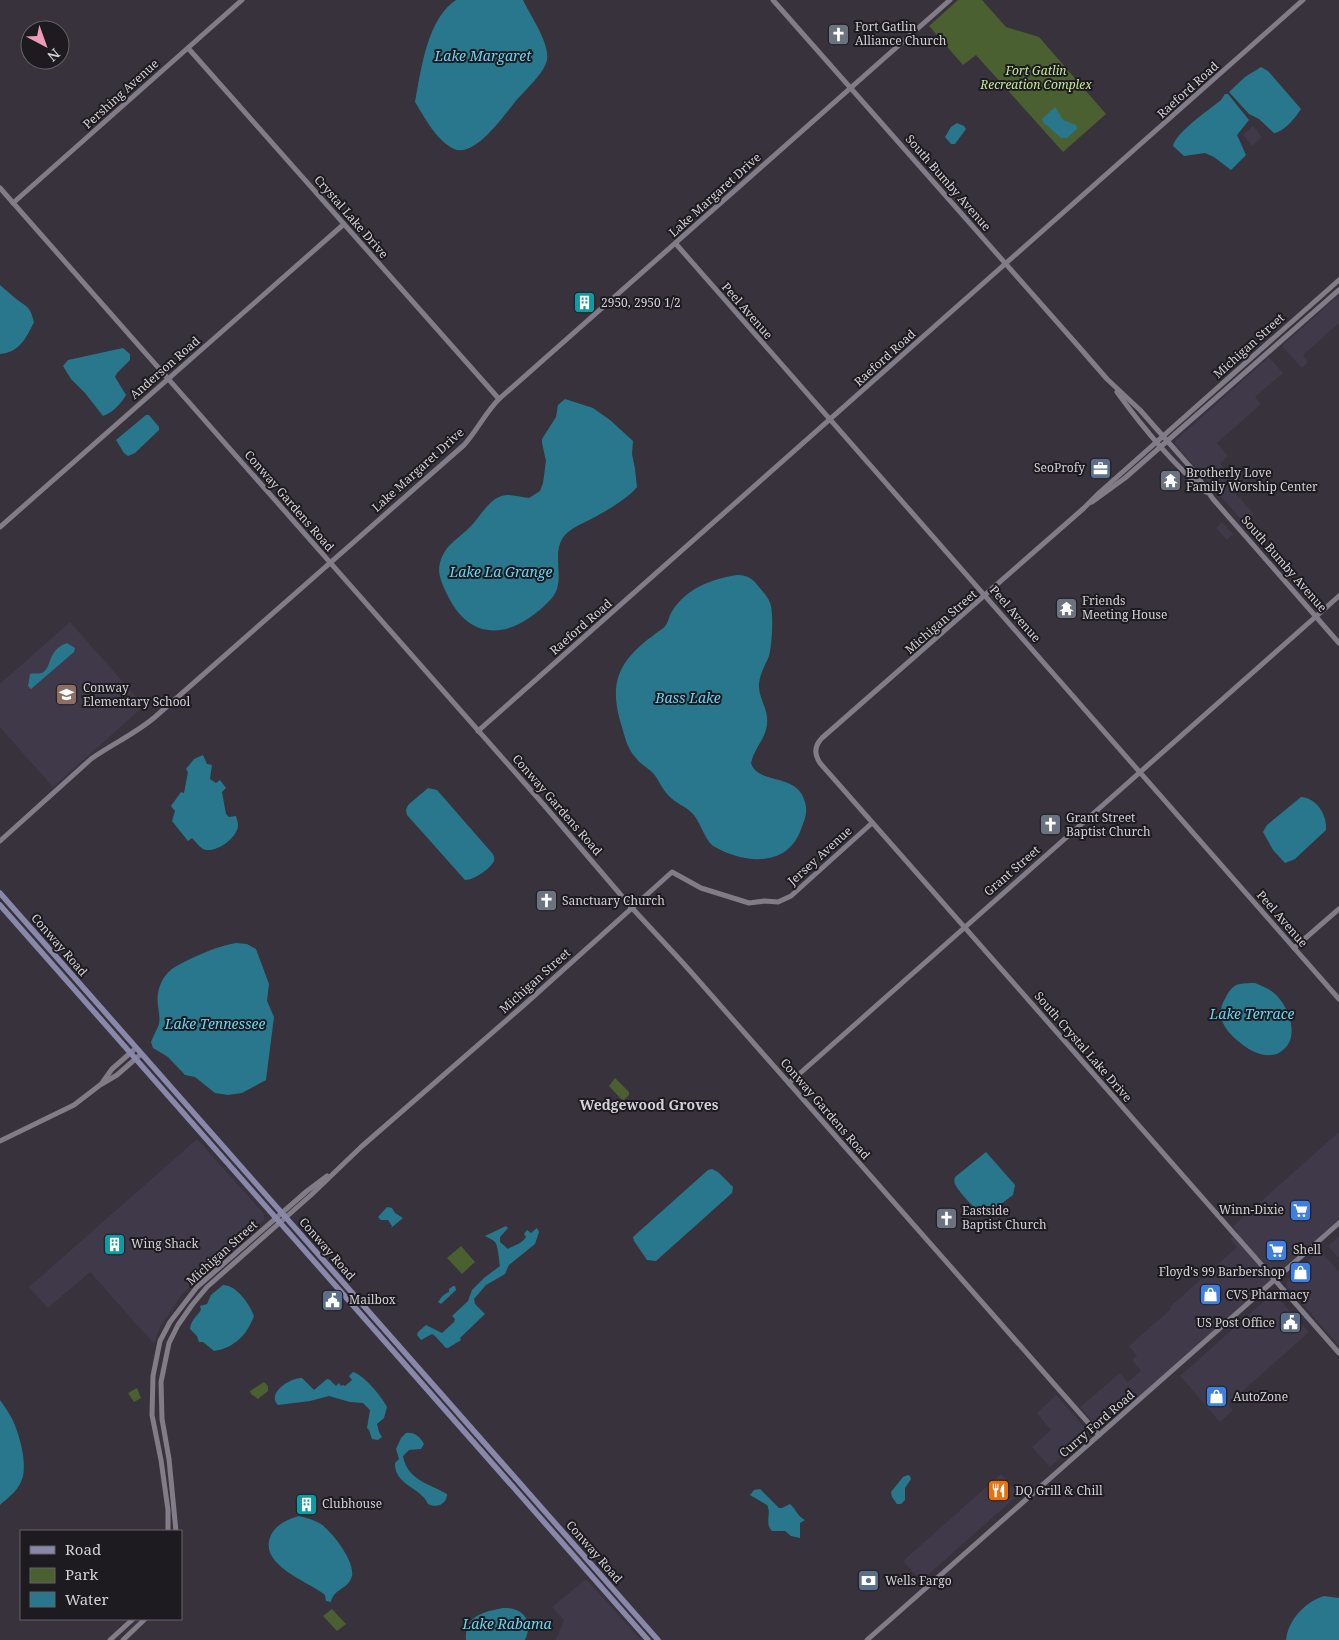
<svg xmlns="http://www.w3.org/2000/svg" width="1339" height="1640" font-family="'Noto Serif',serif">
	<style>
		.built { fill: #403949 }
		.green { fill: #4a6030 }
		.water { fill: #29778c }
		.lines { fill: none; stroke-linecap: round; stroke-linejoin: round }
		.tertiary { stroke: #827c88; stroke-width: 5 }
		.secondary { stroke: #8988aa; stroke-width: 5.5 }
		.labels { text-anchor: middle; stroke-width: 4; stroke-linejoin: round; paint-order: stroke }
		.poi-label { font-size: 12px; fill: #d3d0d6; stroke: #1d1b1f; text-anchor: start }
		.park-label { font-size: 12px; font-style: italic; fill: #c3e899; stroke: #1d1b1f }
		.street-label { font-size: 12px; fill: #d3d0d6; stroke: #1d1b1f }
		.water-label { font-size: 14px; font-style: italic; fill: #65d5f5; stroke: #1d1b1f }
		.neighbourhood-label { font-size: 14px; font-weight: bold; fill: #d3d0d6; stroke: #1d1b1f }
	</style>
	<rect width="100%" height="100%" fill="#37323c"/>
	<g class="built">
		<polygon points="1253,126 1262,137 1252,146 1243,135"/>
		<polygon points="1339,295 1339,323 1303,355 1308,362 1302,368 1282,346"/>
		<polygon points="1269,357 1283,373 1255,397 1261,404 1217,443 1228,456 1220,463 1231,476 1225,481 1254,514 1244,523 1175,444 1175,441"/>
		<polygon points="1222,522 1233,534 1227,540 1216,528"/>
		<polygon points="70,622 144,706 53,787 0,727 0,684"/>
		<polygon points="1339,1132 1339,1223 1138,1401 1132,1395 1098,1428 1080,1407 1120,1373 1128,1382 1141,1371 1132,1360 1137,1356 1129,1346 1171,1309 1170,1307 1237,1247 1230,1239 1238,1232 1233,1226"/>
		<polygon points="197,1139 264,1214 264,1220 195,1281 181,1296 160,1327 154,1344 90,1272 48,1308 29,1287"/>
		<polygon points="1339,1236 1339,1258 1328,1246"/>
		<polygon points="1320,1250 1339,1272 1339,1346 1286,1285 1288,1279"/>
		<polygon points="1274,1295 1277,1297 1309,1332 1228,1404 1233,1410 1220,1422 1180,1376 1270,1296"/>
		<polygon points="1056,1395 1085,1428 1087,1434 1050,1467 1032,1447 1051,1430 1037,1413"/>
		<polygon points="1001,1474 1019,1494 921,1581 903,1561"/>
		<polygon points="586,1579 641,1640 556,1640 564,1620 552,1607"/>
	</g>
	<g class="green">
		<polygon points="958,0 982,0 1006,27 1039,37 1106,114 1063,152 976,55 963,65 929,26"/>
		<polygon points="615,1078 629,1092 629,1095 624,1100 621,1099 609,1086"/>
		<polygon points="461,1246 475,1262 462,1274 447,1258"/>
		<polygon points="264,1382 268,1386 268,1391 258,1399 251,1394 250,1391"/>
		<polygon points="137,1388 141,1398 134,1402 128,1393"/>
		<polygon points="332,1609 346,1624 337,1631 323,1616"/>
	</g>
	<g class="water">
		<path d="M456,0h67c7,15 27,43 24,60 -3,14 -23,31 -32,42 -11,13 -40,56 -61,47 -18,-9 -29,-31 -39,-47 6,-32 12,-83 41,-102z"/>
		<path d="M1261,67l7,4 33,38c-5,8 -17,23 -27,24l-15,-14 -10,-5 -20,-22 16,-15z"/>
		<path d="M1225,94h3l21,26 -12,15 9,20 -15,15 -17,-13 -9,-4 -21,3 -11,-10c3,-14 36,-36 48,-46z"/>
		<polygon points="1055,107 1063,120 1076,125 1077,129 1067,138 1061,138 1043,122 1042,119"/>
		<polygon points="957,123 964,126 966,129 955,144 951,144 945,137 951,127"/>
		<path d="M0,285c5,4 10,9 15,13 13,10 15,8 19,24 -8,16 -14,30 -34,32z"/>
		<path d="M123,348l7,6v6l-13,13 -2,4 11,18c-5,9 -14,18 -23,21l-18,-23 -14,-14 -8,-13 5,-6z"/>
		<path d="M565,399l28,9 17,12 23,21 -1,13 3,15 2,18c-8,11 -37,28 -50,34 -8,4 -15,7 -22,14 -16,19 3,46 -14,64 -36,39 -81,47 -105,-7 -4,-9 -9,-19 -6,-29 5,-19 19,-24 31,-37 10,-10 19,-30 36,-31 7,0 15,2 22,3l11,-7 3,-8 3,-22 -4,-18v-4l14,-22 2,-12z"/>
		<polygon points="146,415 149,415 159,427 159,430 135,453 128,456 124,453 116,440"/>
		<path d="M737,575c11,0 16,4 22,12 4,5 9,10 11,16 4,9 2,43 -1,53 -4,10 -9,17 -10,28 -1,12 7,22 8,33 2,19 -12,29 -16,46 8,24 50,7 55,44 1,9 -3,17 -6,25 -15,36 -57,31 -85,15 -10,-5 -14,-25 -23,-34 -7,-7 -17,-10 -24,-18 -6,-6 -9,-15 -15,-22 -5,-5 -13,-9 -17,-15 -8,-8 -11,-20 -14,-31 -16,-49 0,-70 40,-98 6,-4 6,-10 9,-16 14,-24 40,-34 66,-38z"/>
		<path d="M67,643l8,5 -1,4 -43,37 -3,-3 2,-12c3,-1 8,0 12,-1 11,-6 4,-22 25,-30z"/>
		<path d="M203,755l4,9 5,1 -2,14 6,4 4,-3 6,8 -4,4 4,22 3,3 7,-1c0,1 2,6 2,8 1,12 -19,27 -31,26 -6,0 -11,-8 -15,-12l-4,3 -16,-20 3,-10 -4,-5 10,-14 3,1 4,-21 -2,-3 8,-10z"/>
		<path d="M428,788l9,2 55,63c2,3 3,5 2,8 -4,8 -20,19 -29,19l-58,-65 -1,-5 2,-5z"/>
		<path d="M1301,797c16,1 26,18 25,33l-31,29 -10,4 -12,-13 -10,-18 4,-7z"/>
		<path d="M236,943l11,1 9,5 13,35 -2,17 7,16 -8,63 -24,13 -14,2 -13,-2 -20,-16 -10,-2 -17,-18 -15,-9 -2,-6c2,-6 6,-12 8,-18 2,-9 -3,-20 -1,-31 5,-22 16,-26 34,-35 16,-7 27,-12 44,-15z"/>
		<path d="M1255,983c9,4 16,6 23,14 11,12 21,39 6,52 -3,3 -8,6 -13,6 -11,1 -20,-4 -28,-10 -17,-13 -30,-28 -17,-48 3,-6 7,-12 14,-13 4,-1 10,-1 15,-1z"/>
		<path d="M986,1152l29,33 -2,10 -28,21c-7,-3 -25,-23 -29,-30 -2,-4 -2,-5 -1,-9z"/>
		<polygon points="712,1169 718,1172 733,1187 732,1193 656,1261 647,1260 634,1241 633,1237 708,1170"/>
		<polygon points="387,1207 392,1208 395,1213 403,1218 391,1228 392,1226 388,1220 381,1220 378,1217"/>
		<path d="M506,1226l2,2 -8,9v5l8,7c6,-4 14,-5 18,-12l-2,-3 3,-4 4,3 6,-5 2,4 -4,12 -26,21 -4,9 -19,11 -12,14 1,5 10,10 -25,24 1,2 -13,8h-2l-11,-12 -3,-2 -11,6 -4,-5 1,-3 8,-7 16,8 12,-11 1,-3 -3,-3 16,-15 4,-11 12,-12 16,-12c-1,-5 -2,-21 -5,-24 -3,-3 -7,-4 -10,-6z"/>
		<path d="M223,1285c14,0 27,20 31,31 -7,19 -20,32 -40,35l-11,-9h-4l-2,-6 -7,-7c1,-9 6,-12 11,-19l-1,-4 7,-2 4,-9z"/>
		<path d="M453,1286h2l1,4 -15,14 -3,-2c4,-5 4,-7 11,-10v-3z"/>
		<path d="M353,1372c11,3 29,25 34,35l-3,11 -7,6 2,8 3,5 -4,3 -6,-1 -3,-9 -2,-2 3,-18 -7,-7 -13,-1 -21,-6 -19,5 -32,4c-12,-12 13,-28 24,-27l12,12 13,-11 3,1 6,6 3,-3 2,3 2,-1 2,1 7,-6 -3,-4z"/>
		<path d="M0,1400c4,6 8,11 11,17 8,14 18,50 10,65 -4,9 -13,16 -21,23z"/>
		<path d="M406,1433c9,-1 14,4 18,11l-3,5 -12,1 -6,6c4,24 27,28 44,38 0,9 -9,15 -19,10 -6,-16 -34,-19 -33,-41l4,-4 -3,-10 5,-11z"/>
		<polygon points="908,1475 910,1476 911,1479 905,1488 905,1500 901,1504 897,1504 892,1497 891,1492 903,1477"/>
		<path d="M760,1489l19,19h3l8,-4c6,5 7,12 15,16l-5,3v15l-9,-2 -6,-5h-13c-8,-8 0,-17 -5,-26l-17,-10 4,-5z"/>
		<path d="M299,1516c8,2 15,4 22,8 11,8 34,37 31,52 -4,14 -18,12 -21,26l-5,-1 -1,-6c-17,-14 -68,-30 -54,-60 5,-10 16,-16 28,-19z"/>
		<path d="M1324,1596l15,2v42h-53c2,-20 19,-38 38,-44z"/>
		<path d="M503,1608c20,-1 31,13 22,32h-59c-2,-24 17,-28 37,-32z"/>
	</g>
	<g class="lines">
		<g class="tertiary">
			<polyline points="773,0 1080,348 1107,379 1140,410 1192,469 1213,499 1339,643"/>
			<polyline points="188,48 499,399"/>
			<polyline points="0,188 543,804 632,908 683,963 1099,1435"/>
			<polyline points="13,203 242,0"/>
			<polyline points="676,244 1339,999"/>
			<path d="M1339,280l-240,213 -15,15 -262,230c-8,8 -8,16 -2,25l519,590"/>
			<path d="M1117,392c26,36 55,71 89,100"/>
			<polyline points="1092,502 1125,478 1339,290"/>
			<polyline points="0,527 344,224"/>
			<polyline points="478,731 1303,0"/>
			<path d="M0,841l91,-82c21,-15 44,-25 64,-42l309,-272c13,-14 21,-32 35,-46l451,-399"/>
			<polyline points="1294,948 1339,909"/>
			<polyline points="102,1083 112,1069 136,1048"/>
			<polyline points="789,1083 1339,596"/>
			<polyline points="0,1141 74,1105 100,1085 117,1075 141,1054"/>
			<polyline points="168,1531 168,1510 161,1460 152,1415 153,1376 160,1341 170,1322 197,1287 307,1191 327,1176"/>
			<polyline points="176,1531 169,1459 162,1419 161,1382 169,1343 178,1325 192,1305 207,1287 311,1195 361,1147 524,1005 672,872 701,888 749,903 765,901 778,902 791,896 872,823"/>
			<polyline points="110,1640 133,1619"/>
			<polyline points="123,1640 145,1619"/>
			<polyline points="867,1640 1339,1223"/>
		</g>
		<g class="secondary">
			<polyline points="0,893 658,1640"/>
			<polyline points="0,905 648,1640"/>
		</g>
	</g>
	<defs>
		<symbol id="church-square" viewBox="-11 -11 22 22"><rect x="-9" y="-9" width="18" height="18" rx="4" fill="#6b7280" stroke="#1d1b1f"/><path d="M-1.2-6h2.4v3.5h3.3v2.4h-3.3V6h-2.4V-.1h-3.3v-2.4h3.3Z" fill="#fff"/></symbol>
		<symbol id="building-square" viewBox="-11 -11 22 22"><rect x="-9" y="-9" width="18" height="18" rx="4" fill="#0f9aa8" stroke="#1d1b1f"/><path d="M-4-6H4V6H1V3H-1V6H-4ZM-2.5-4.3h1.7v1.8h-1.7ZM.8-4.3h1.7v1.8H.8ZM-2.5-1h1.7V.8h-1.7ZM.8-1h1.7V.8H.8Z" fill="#fff"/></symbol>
		<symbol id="office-square" viewBox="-11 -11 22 22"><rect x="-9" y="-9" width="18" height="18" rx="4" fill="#5c6f8a" stroke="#1d1b1f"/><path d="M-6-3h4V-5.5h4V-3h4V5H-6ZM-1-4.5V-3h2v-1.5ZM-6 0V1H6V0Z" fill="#fff"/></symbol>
		<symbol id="temple-square" viewBox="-11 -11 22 22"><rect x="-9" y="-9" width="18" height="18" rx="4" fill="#6b7280" stroke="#1d1b1f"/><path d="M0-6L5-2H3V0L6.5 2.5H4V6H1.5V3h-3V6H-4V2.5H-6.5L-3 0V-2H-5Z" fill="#fff"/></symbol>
		<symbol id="school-square" viewBox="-11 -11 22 22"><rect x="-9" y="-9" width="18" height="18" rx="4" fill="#8d6e63" stroke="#1d1b1f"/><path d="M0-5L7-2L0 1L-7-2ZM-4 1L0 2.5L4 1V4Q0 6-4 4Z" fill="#fff"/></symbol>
		<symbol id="supermarket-square" viewBox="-11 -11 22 22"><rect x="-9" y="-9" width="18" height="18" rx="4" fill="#3f7fe0" stroke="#1d1b1f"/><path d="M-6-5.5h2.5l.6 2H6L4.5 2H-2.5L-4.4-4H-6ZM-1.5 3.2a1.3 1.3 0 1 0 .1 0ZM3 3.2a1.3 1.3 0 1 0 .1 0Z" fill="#fff"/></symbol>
		<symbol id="shop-square" viewBox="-11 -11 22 22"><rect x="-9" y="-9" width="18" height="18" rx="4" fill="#3f7fe0" stroke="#1d1b1f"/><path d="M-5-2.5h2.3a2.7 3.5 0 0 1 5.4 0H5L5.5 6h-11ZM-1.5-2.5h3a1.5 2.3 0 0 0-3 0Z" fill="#fff"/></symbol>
		<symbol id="civic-square" viewBox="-11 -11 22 22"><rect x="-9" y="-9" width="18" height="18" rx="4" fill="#5c6f8a" stroke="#1d1b1f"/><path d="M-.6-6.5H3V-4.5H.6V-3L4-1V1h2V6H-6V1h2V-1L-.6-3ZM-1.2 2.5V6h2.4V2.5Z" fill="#fff"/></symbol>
		<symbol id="restaurant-square" viewBox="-11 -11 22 22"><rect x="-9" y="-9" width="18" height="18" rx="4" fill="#e8710a" stroke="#1d1b1f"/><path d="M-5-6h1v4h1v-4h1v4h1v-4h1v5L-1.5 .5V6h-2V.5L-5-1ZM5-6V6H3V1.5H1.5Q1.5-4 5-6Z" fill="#fff"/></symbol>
		<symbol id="bank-square" viewBox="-11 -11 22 22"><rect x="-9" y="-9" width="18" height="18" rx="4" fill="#5c6f8a" stroke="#1d1b1f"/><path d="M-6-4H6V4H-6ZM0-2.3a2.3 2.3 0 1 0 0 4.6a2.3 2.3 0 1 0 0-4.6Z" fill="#fff"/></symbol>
	</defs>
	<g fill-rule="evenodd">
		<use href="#church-square" x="826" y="22" width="25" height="25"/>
		<use href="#building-square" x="572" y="290" width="25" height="25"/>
		<use href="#office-square" x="1088" y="456" width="25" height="25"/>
		<use href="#temple-square" x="1158" y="468" width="25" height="25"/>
		<use href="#temple-square" x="1054" y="596" width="25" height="25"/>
		<use href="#school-square" x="54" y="682" width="25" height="25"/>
		<use href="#church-square" x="1038" y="812" width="25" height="25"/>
		<use href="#church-square" x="534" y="888" width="25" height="25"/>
		<use href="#supermarket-square" x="1288" y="1198" width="25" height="25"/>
		<use href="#church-square" x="934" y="1206" width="25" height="25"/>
		<use href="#building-square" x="102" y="1232" width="25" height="25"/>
		<use href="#supermarket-square" x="1264" y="1238" width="25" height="25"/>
		<use href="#shop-square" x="1288" y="1260" width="25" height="25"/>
		<use href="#shop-square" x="1198" y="1282" width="25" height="25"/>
		<use href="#civic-square" x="320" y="1288" width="25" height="25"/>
		<use href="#civic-square" x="1278" y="1310" width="25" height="25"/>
		<use href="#shop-square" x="1204" y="1384" width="25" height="25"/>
		<use href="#restaurant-square" x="986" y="1478" width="25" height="25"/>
		<use href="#building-square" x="294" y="1492" width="25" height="25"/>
		<use href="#bank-square" x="856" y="1568" width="25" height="25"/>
	</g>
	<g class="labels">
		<g class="poi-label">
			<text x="855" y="31">Fort Gatlin<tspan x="855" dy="14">Alliance Church</tspan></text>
			<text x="601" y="307">2950, 2950 1/2</text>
			<text x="1085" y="472" text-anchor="end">SeoProfy</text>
			<text x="1186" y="477">Brotherly Love<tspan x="1186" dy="14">Family Worship Center</tspan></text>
			<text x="1082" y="605">Friends<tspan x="1082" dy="14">Meeting House</tspan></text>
			<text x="83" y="692">Conway<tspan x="83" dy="14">Elementary School</tspan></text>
			<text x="1066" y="822">Grant Street<tspan x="1066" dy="14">Baptist Church</tspan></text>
			<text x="562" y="905">Sanctuary Church</text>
			<text x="1284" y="1214" text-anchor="end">Winn-Dixie</text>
			<text x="962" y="1215">Eastside<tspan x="962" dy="14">Baptist Church</tspan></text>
			<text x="131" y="1248">Wing Shack</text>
			<text x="1293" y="1254">Shell</text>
			<text x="1285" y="1276" text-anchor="end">Floyd's 99 Barbershop</text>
			<text x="1226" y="1299">CVS Pharmacy</text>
			<text x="349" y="1304">Mailbox</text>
			<text x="1275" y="1327" text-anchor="end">US Post Office</text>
			<text x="1233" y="1401">AutoZone</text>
			<text x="1015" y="1495">DQ Grill &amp; Chill</text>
			<text x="322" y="1508">Clubhouse</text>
			<text x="885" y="1585">Wells Fargo</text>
		</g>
		<g class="park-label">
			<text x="1036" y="75">Fort Gatlin<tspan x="1036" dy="14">Recreation Complex</tspan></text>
		</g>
		<g class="street-label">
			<text transform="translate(1188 90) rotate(-42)" y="4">Raeford Road</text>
			<text transform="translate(121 94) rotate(-42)" y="4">Pershing Avenue</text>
			<text transform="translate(948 183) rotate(49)" y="4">South Bumby Avenue</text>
			<text transform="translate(715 195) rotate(-42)" y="4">Lake Margaret Drive</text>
			<text transform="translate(351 217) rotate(49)" y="4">Crystal Lake Drive</text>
			<text transform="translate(747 311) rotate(49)" y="4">Peel Avenue</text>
			<text transform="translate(1249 346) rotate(-42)" y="4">Michigan Street</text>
			<text transform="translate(885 358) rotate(-42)" y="4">Raeford Road</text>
			<text transform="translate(165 368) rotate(-41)" y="4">Anderson Road</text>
			<text transform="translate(418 470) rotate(-42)" y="4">Lake Margaret Drive</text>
			<text transform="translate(289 501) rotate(49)" y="4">Conway Gardens Road</text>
			<text transform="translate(1284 564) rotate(49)" y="4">South Bumby Avenue</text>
			<text transform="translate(1015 614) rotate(49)" y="4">Peel Avenue</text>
			<text transform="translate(941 622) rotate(-41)" y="4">Michigan Street</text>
			<text transform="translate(581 627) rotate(-41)" y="4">Raeford Road</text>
			<text transform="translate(557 805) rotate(49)" y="4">Conway Gardens Road</text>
			<text transform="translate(820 856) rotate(-42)" y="4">Jersey Avenue</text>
			<text transform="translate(1012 871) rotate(-41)" y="4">Grant Street</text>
			<text transform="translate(1282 919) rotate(49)" y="4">Peel Avenue</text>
			<text transform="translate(59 945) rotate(49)" y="4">Conway Road</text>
			<text transform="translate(535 981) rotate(-42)" y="4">Michigan Street</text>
			<text transform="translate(1083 1047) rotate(49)" y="4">South Crystal Lake Drive</text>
			<text transform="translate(825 1109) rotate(49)" y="4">Conway Gardens Road</text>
			<text transform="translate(327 1249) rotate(49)" y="4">Conway Road</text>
			<text transform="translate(222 1253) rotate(-42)" y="4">Michigan Street</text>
			<text transform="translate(1097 1424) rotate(-41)" y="4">Curry Ford Road</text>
			<text transform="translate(594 1552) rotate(49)" y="4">Conway Road</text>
		</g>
		<g class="water-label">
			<text x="483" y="61">Lake Margaret</text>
			<text x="501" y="577">Lake La Grange</text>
			<text x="688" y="703">Bass Lake</text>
			<text x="1252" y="1019">Lake Terrace</text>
			<text x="215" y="1029">Lake Tennessee</text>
			<text x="507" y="1629">Lake Rabama</text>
		</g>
		<g class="neighbourhood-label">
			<text x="649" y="1110">Wedgewood Groves</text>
		</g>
	</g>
	<rect x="20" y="1530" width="162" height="90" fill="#1d1b1f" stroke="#666368"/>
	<rect x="30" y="1546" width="25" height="8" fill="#8988aa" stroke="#666368"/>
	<text x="65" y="1555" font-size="15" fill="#d3d0d6">Road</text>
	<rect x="30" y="1568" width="25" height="15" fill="#4a6030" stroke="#666368"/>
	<text x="65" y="1580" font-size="15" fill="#d3d0d6">Park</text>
	<rect x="30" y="1592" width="25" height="15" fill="#29778c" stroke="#666368"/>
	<text x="65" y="1605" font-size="15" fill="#d3d0d6">Water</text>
	<g transform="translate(45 45) rotate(139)"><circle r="24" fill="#1d1b1f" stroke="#666368"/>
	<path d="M0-4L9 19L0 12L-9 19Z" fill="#ef9ab8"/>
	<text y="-8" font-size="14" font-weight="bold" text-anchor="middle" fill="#d3d0d6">N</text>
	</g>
</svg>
